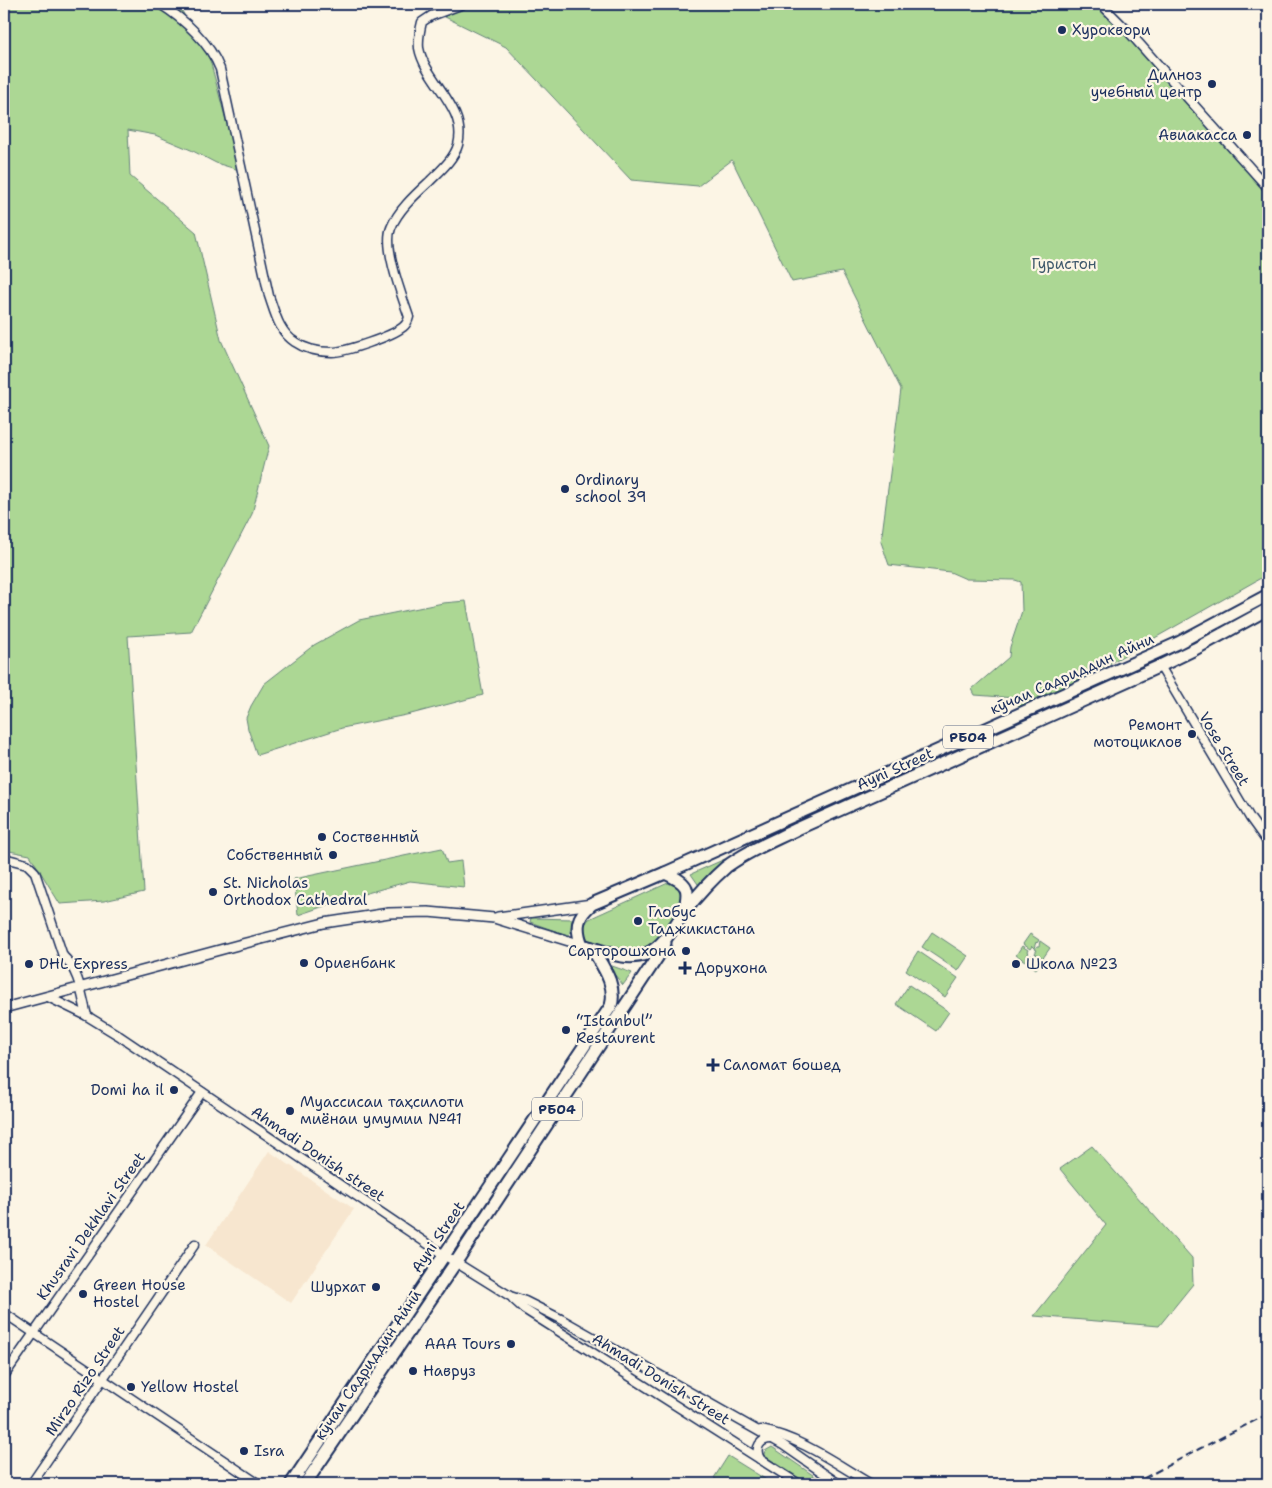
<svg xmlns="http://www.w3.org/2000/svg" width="1272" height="1488" font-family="'Shantell Sans',sans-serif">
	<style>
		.built { fill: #f7e6cf }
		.green { fill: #acd794; stroke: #648379 }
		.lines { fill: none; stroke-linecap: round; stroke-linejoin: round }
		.minor-casing { stroke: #1b2f5e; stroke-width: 11 }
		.major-casing { stroke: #1b2f5e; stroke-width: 12 }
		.highway-casing { stroke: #1b2f5e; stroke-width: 15 }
		.minor { stroke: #fcf5e5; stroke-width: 8 }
		.major { stroke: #fcf5e5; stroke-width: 9 }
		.highway { stroke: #fcf5e5; stroke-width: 11 }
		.rail { stroke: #1b2f5e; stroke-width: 2; stroke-dasharray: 8 4; stroke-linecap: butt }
		.poi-dot { fill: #1b2f5e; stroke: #fcf5e5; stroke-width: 2 }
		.labels { text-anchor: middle; stroke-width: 4.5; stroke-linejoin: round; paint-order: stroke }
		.shield { fill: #fcf5e5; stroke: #5e6a86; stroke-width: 1 }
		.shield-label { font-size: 14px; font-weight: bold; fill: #1b2f5e }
		.poi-label { font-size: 15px; fill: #1b2f5e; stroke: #fcf5e5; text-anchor: start }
		.park-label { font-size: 15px; fill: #3f596c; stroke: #fcf5e5 }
		.street-label { font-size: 15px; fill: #1b2f5e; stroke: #fcf5e5 }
	</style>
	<rect width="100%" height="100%" fill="#fcf5e5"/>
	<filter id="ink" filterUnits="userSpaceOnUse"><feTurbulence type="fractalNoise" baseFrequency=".02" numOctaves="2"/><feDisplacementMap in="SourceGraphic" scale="10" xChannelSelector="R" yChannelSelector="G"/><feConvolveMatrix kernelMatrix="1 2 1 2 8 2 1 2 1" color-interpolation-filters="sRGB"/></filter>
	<g filter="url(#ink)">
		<polygon class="built" points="269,1151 354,1209 291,1303 206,1245"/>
		<g class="green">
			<polygon points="4,4 178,4 210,60 239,170 216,163 191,150 155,135 128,130 130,176 196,232 221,340 269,446 252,514 191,632 128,636 144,892 104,901 60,904 30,855 4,850"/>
			<polygon points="463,4 1101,4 1268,190 1268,574 1022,713 1015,698 975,695 972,689 1009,657 1010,647 1022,611 1021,582 1015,580 966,579 950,572 889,565 881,542 901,389 842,272 792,282 732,160 698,186 631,180 506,47 439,14"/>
			<polygon points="466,601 483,695 411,714 342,728 257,755 248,729 246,718 251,706 264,684 314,645 359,620 443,603"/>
			<polygon points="442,848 447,863 461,861 464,887 410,881 342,900 298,915 294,879"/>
			<polygon points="725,859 727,862 700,887 691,874"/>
			<polygon points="668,883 677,887 685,901 650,948 629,953 604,948 589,941 585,934 584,925 589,919"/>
			<polygon points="531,918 573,919 569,936 530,922"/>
			<polygon points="932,932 968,956 958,971 922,947"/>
			<polygon points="1030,934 1039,940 1037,943 1036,942 1034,948 1032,946 1030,949 1023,944"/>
			<polygon points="1040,941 1050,948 1043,958 1035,953 1037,950 1035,949 1037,946 1039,946"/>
			<polygon points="1022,946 1028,950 1027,952 1029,954 1025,957 1026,959 1025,961 1016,955"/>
			<polygon points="918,951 958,978 945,997 906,970"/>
			<polygon points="1035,954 1042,959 1036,969 1026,962 1031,955 1033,957"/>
			<polygon points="612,966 632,973 623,985 610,969"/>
			<polygon points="909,985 949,1012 936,1031 896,1004"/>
			<polygon points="1092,1146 1192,1258 1193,1284 1159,1326 1034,1316 1106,1225 1060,1169"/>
			<polygon points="772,1447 826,1484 809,1484 774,1466 763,1457 765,1451"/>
			<polygon points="728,1456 773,1484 724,1484 714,1478"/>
		</g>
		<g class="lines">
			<defs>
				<g id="minor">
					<path d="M160,4c24,15 50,39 60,65l49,227c6,17 10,36 26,46 10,7 24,10 37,10 14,0 60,-16 71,-25 4,-3 5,-6 6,-10 -7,-21 -26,-70 -18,-89 7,-18 25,-34 39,-47 10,-10 24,-22 28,-36 10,-37 -33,-64 -39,-97 -1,-9 1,-18 3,-26l9,-6 32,-12"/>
					<polyline points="1101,4 1128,31 1268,188"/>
					<polyline points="1160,666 1250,818 1268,843"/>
					<path d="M4,858l23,6 8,8 28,84c16,14 19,40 24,60"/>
					<polyline points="48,997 87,1016 118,1035 444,1255 510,1296 525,1301 561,1319 783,1445 839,1484"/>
					<polyline points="513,1299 524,1309 799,1484"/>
					<polyline points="4,1313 259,1484"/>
					<polyline points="4,1376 202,1092"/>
					<path d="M761,1430c41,8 75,34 110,54"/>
					<path d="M760,1459c-6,-11 0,-21 13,-20"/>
					<polyline points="31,1484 195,1244"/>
				</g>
				<g id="major">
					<polyline points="498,917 592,904"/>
					<polyline points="4,1008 238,945 324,923 389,913 428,912 494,918 582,945"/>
				</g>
				<g id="highway">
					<polyline points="665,873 1178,643 1268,595"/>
					<path d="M684,912c6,-24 5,-28 -19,-39l-73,31c-15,12 -17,23 -10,41 19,5 44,17 64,9 17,-7 28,-27 38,-42 12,-15 27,-32 42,-45 21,-16 47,-26 71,-38l363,-163 35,-17 73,-40"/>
					<path d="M291,1484l320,-478c6,-22 -9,-40 -19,-58"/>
					<polyline points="305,1484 456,1262 658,956 665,943"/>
				</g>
			</defs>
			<use href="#minor" class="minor-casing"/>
			<use href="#major" class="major-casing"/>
			<use href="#highway" class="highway-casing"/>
			<use href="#minor" class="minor"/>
			<use href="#major" class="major"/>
			<use href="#highway" class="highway"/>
			<polyline class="rail" points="1133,1484 1199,1449 1268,1414"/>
		</g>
	</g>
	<g class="poi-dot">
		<circle cx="1062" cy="30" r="5"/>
		<circle cx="1212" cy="84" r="5"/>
		<circle cx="1247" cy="135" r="5"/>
		<circle cx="565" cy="489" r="5"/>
		<circle cx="1192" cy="734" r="5"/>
		<circle cx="322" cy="837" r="5"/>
		<circle cx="333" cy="855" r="5"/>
		<circle cx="213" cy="892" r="5"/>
		<circle cx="638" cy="921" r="5"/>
		<circle cx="686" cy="951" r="5"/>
		<circle cx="304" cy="963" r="5"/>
		<circle cx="29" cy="964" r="5"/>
		<circle cx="1016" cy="964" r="5"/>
		<path d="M682.5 960.5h5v5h5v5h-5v5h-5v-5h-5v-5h5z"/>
		<circle cx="566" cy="1030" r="5"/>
		<path d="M710.5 1057.5h5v5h5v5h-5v5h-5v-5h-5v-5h5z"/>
		<circle cx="174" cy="1090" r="5"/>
		<circle cx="290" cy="1111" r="5"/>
		<circle cx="376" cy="1287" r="5"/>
		<circle cx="83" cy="1294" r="5"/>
		<circle cx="511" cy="1344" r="5"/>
		<circle cx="413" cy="1371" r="5"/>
		<circle cx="131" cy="1387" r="5"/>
		<circle cx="244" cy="1451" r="5"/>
	</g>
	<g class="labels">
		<g class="shield">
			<rect x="943" y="725.5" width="50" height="23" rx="4"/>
			<rect x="532" y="1097.5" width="50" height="23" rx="4"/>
		</g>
		<g class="shield-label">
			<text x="968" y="742">РБ04</text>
			<text x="557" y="1114">РБ04</text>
		</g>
		<g class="poi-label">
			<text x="1072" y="35">Хуроквори</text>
			<text x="1202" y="80" text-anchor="end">Дилноз<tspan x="1202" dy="17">учебный центр</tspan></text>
			<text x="1237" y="140" text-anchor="end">Авиакасса</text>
			<text x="575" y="485">Ordinary<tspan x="575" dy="17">school 39</tspan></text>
			<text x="1182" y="730" text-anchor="end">Ремонт<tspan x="1182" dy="17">мотоциклов</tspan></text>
			<text x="332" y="842">Соственный</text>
			<text x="323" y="860" text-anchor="end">Собственный</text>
			<text x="223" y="888">St. Nicholas<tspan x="223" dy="17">Orthodox Cathedral</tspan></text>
			<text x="648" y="917">Глобус<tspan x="648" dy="17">Таджикистана</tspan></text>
			<text x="676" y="956" text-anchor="end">Сарторошхона</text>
			<text x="314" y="968">Ориенбанк</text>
			<text x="39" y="969">DHL Express</text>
			<text x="1026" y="969">Школа №23</text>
			<text x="695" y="973">Дорухона</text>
			<text x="576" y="1026">“Istanbul”<tspan x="576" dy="17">Restaurent</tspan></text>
			<text x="723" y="1070">Саломат бошед</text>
			<text x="164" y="1095" text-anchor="end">Domi ha il</text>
			<text x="300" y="1107">Муассисаи таҳсилоти<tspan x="300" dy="17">миёнаи умумии №41</tspan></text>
			<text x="93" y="1290">Green House<tspan x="93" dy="17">Hostel</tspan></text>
			<text x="366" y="1292" text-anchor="end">Шурхат</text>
			<text x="501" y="1349" text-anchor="end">AAA Tours</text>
			<text x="423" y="1376">Навруз</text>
			<text x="141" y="1392">Yellow Hostel</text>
			<text x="254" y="1456">Isra</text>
		</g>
		<g class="park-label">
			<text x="1064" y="269">Гуристон</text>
		</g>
		<g class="street-label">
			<text transform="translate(1072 674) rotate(-24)" y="5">кӯчаи Садриддин Айни</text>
			<text transform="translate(1224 749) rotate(59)" y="5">Vose Street</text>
			<text transform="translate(895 769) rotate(-24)" y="5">Ayni Street</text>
			<text transform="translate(318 1154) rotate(34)" y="5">Ahmadi Donish street</text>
			<text transform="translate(91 1226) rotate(-55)" y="5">Khusravi Dekhlavi Street</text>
			<text transform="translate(438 1237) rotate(-56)" y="5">Ayni Street</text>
			<text transform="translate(368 1365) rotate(-56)" y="5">кӯчаи Садриддин Айнӣ</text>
			<text transform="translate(661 1379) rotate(32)" y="5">Ahmadi Donish Street</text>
			<text transform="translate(85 1381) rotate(-56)" y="5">Mirzo Rizo Street</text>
		</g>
	</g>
	<rect width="1272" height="1488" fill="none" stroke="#fcf5e5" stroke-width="20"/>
	<rect x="10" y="10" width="1252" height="1468" fill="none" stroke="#1b2f5e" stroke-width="2" filter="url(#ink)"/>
</svg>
